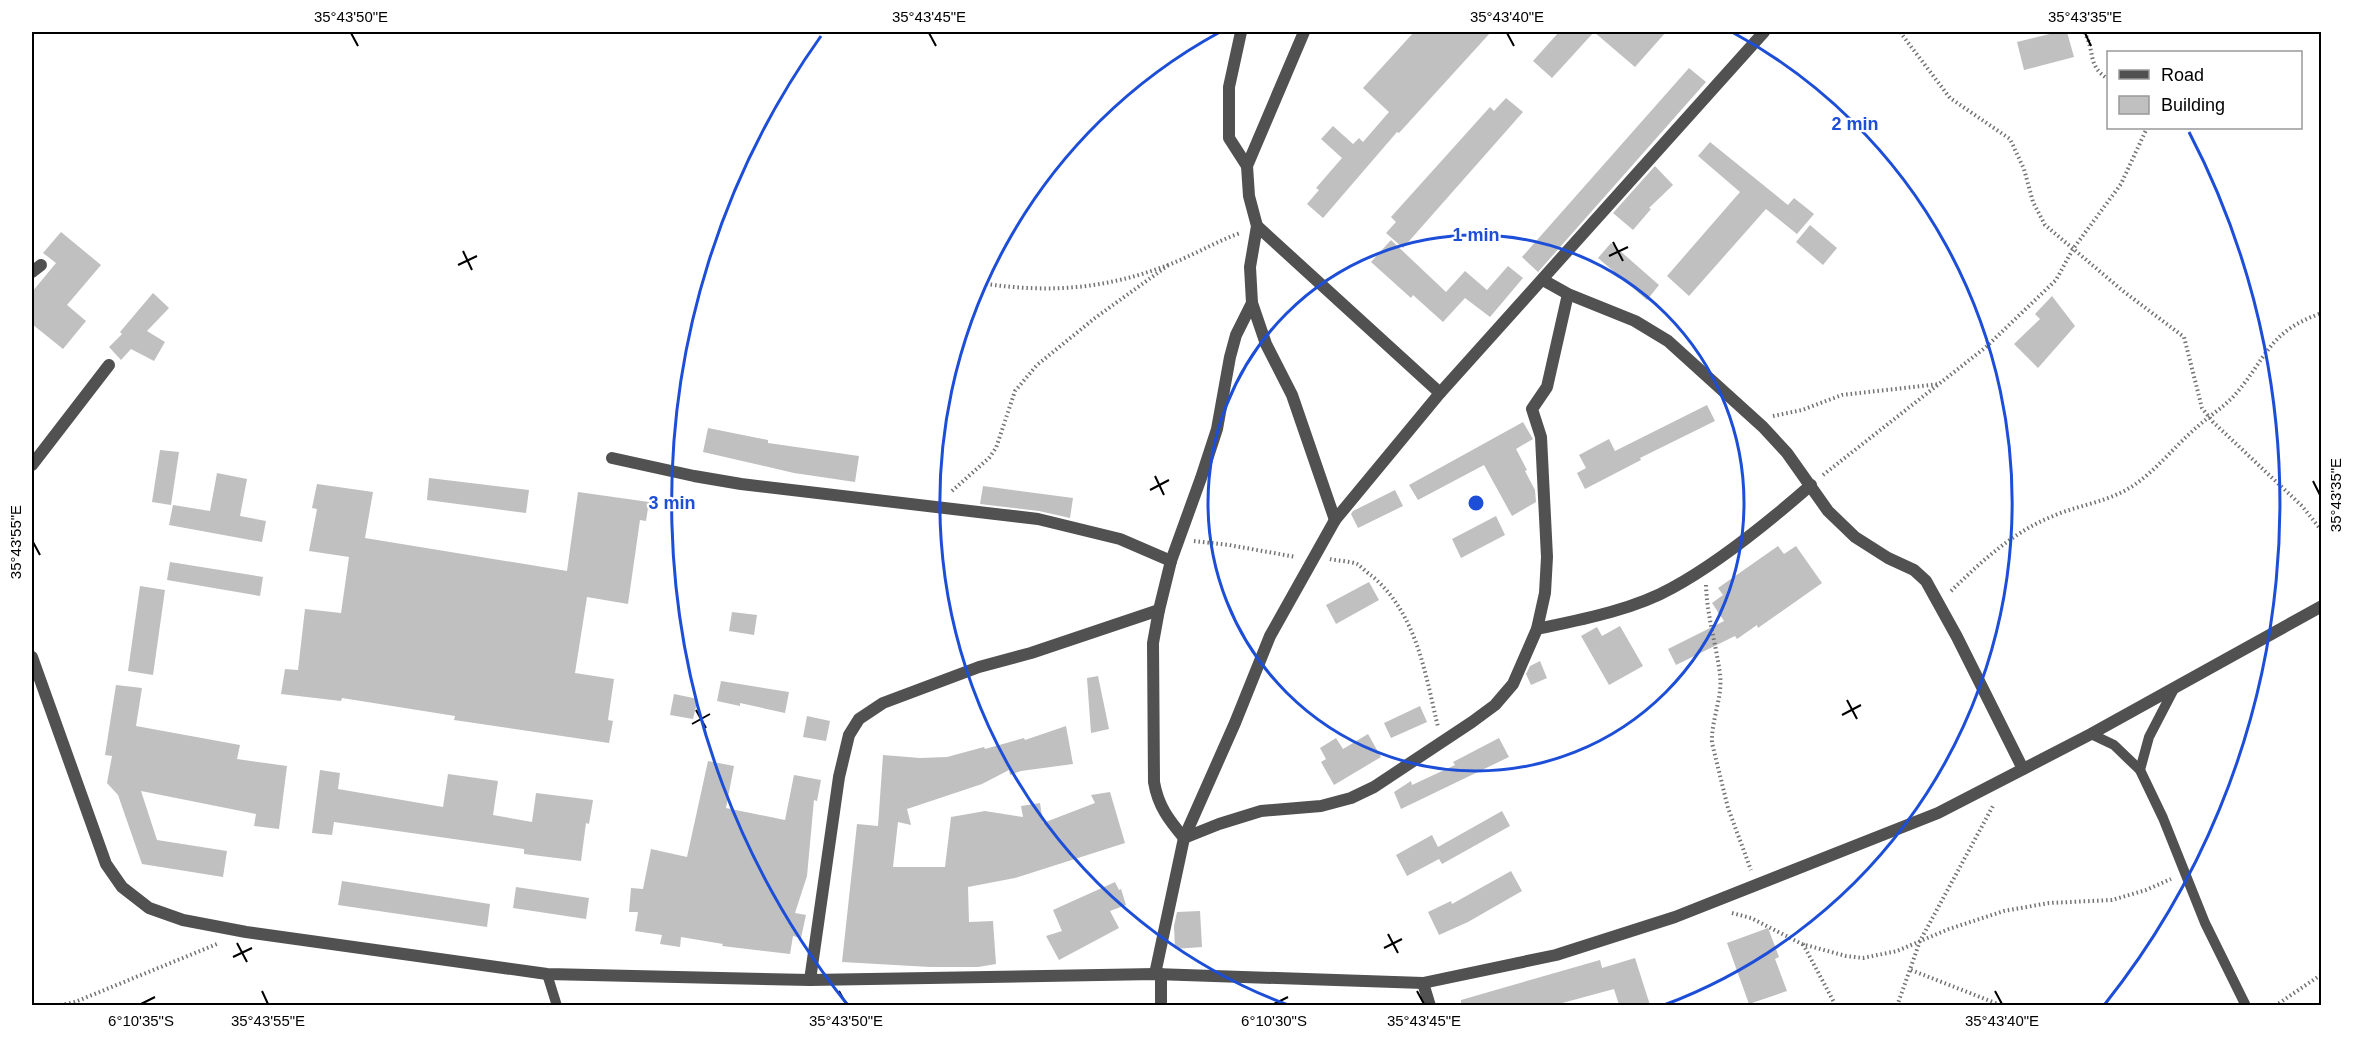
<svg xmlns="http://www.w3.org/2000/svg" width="2353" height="1037" font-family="Helvetica,sans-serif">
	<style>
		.building { fill: #c0c0c0 }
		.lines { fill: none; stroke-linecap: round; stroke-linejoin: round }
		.path { stroke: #737373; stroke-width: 4; stroke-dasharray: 1.5 3; stroke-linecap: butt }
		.service { stroke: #515151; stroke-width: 10 }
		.minor { stroke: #515151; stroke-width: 12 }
		.ticks { fill: none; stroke: #000; stroke-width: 2 }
		.ring { fill: none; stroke: #1d4ed8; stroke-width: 3 }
		.centre { fill: #1d4ed8; stroke: #fff; stroke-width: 3 }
		.ring-label { font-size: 18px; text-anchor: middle; font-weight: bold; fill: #1d4ed8; stroke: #fff; stroke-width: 4.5; stroke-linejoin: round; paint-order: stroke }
		.neatline { fill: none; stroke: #000; stroke-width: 2 }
		.ticks-label { font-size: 15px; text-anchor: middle; fill: #000 }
	</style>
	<rect width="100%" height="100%" fill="#fff"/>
	<g class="building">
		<polygon points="1414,32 1491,32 1399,133 1397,132 1323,218 1307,204 1319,190 1316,188 1342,158 1321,139 1333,126 1353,144 1359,138 1363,142 1389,112 1363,88"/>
		<polygon points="1559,32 1666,32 1635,67 1594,32 1552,78 1533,61"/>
		<polygon points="2058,32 2067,32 2074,57 2024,70 2017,42"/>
		<polygon points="1689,68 1706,82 1538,272 1522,257"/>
		<polygon points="1506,98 1523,112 1403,248 1386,233 1396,222 1391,217 1490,107 1494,111"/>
		<polygon points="1710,142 1788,205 1794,198 1814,214 1797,234 1766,209 1689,296 1667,276 1740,192 1698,156"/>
		<polygon points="1655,166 1673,185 1649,208 1651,209 1633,230 1613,213"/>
		<polygon points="1810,225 1837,248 1823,265 1796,242"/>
		<polygon points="61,232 101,265 67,305 86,321 63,349 32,324 32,292 56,263 43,253"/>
		<polygon points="1391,240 1446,292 1465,271 1487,290 1508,266 1523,278 1490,317 1465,298 1443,322 1413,295 1411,298 1371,262"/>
		<polygon points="1611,243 1659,285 1647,300 1598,258"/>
		<polygon points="153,293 169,308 147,331 165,342 154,361 131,349 121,360 109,347 122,334 120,332"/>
		<polygon points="2052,296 2075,326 2038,368 2014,344 2040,319 2035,314"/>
		<polygon points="1707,405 1715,421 1640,458 1641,460 1585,489 1577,473 1586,468 1579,455 1609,439 1615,451"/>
		<polygon points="1523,422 1533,439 1516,449 1527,470 1525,471 1535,490 1536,502 1512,516 1484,465 1418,500 1409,485"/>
		<polygon points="708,428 768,440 768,443 859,456 855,482 794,473 703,452"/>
		<polygon points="160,450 179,452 171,505 152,502"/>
		<polygon points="217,473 247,479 240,516 266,521 262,542 169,525 173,505 210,511"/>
		<polygon points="429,478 529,490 526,513 427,500"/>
		<polygon points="317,484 373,492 365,538 567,571 578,492 649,502 646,521 640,520 628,604 587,597 575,673 614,679 608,720 613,721 609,743 454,720 455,716 342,698 341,701 281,694 285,669 298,670 305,609 341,613 349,557 309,551 317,509 312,508"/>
		<polygon points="983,486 1073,498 1070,518 1039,511 980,504"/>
		<polygon points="1395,490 1403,506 1358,528 1351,514 1353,511"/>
		<polygon points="1496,516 1505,535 1461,558 1452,539"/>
		<polygon points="1778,546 1784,554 1796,546 1822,583 1758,628 1757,625 1737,639 1735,636 1676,665 1668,649 1724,621 1712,603 1723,595 1718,588"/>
		<polygon points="170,562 263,577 260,596 167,580"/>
		<polygon points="1369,582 1379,600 1336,624 1326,605"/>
		<polygon points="140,586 165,590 153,675 128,671"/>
		<polygon points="732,612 757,615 754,635 729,631"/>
		<polygon points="1620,626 1643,666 1609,685 1581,636 1597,627 1602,636"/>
		<polygon points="1540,661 1547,678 1531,685 1526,674 1530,666"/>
		<polygon points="1098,676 1109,729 1091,733 1087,678"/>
		<polygon points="721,681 789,692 785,713 740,703 740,706 717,701"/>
		<polygon points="116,685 142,688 136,726 240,745 237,759 287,766 279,829 254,826 256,814 141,791 157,840 227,851 223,877 142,864 118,795 107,783 112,756 105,755"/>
		<polygon points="674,694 698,699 693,719 670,715"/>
		<polygon points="1420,706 1427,722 1391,738 1384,723"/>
		<polygon points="807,716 830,721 826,741 803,737"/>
		<polygon points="1066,726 1073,764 1021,771 1010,775 1009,770 982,784 907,809 911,825 898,822 893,867 945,867 951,817 985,811 1023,817 1021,806 1040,803 1043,823 1095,803 1091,795 1110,792 1125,843 1015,878 968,887 969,922 993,921 996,964 978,967 930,967 842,962 857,824 878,826 883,755 920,758 947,757 984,747 985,749 1024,738 1025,740"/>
		<polygon points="1368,734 1381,757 1334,785 1321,762 1326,759 1320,748 1336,738 1343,749"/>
		<polygon points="1499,738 1509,757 1401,809 1394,792 1411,781 1412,785 1455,765 1453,762"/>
		<polygon points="708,761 734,766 726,808 785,820 794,775 821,780 817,801 814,800 807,876 795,913 806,915 801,938 793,936 790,954 722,946 723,944 681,937 680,947 660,944 662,935 635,931 638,912 629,912 631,888 643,889 651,849 687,857"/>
		<polygon points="320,770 340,773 338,789 443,807 448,774 498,781 493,815 532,822 536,793 593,800 589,824 586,823 581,861 524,854 524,849 334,822 332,835 312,833"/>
		<polygon points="1502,811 1510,826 1442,864 1439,859 1407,876 1396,855 1432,835 1438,847"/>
		<polygon points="1511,871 1522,891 1468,922 1439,935 1428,912 1451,901 1452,904"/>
		<polygon points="342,881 490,904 487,927 338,905"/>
		<polygon points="1115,882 1119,890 1121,889 1126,905 1110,911 1119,928 1059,960 1046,936 1062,931 1053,910"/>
		<polygon points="516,887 589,898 586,919 513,908"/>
		<polygon points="1200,911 1202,947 1175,949 1174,926 1177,912"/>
		<polygon points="1768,928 1779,957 1775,959 1787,991 1749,1004 1727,943"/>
		<polygon points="1635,958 1650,1005 1619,1005 1614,989 1555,1005 1461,1005 1461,1000 1600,960 1602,968"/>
	</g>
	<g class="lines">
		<g class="path">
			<polyline points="1900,32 1950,98 2010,139 2024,169 2033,202 2045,225 2123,291 2184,337 2202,408 2213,422 2302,506 2322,531"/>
			<path d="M2084,32c12,19 2,33 24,47"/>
			<path d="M986,284c66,9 119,5 182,-19 24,-9 47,-23 72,-32"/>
			<polyline points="1773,416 1802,410 1842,395 1939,384"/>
			<polyline points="1823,475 1986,347 2056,280 2073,249 2121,184 2147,128"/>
			<polyline points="952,491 989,458 996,448 1015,391 1037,365 1095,318 1170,264"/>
			<polyline points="1194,541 1229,545 1296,557"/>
			<path d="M1330,559c8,2 20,2 27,5 5,3 10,9 15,12 45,38 53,97 66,151"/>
			<path d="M1706,585c1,31 10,59 14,89 3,23 -9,46 -8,69l16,65 23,62"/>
			<path d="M1951,591c31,-30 62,-59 102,-75 28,-12 58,-14 84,-33 22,-16 39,-38 60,-56 11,-10 24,-18 35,-29 35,-38 34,-66 90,-85"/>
			<polyline points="1732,913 1751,918 1802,944 1846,956 1863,958 1897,951 1949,929 2004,911 2049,903 2112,900 2146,890 2171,879"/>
			<polyline points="1803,944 1836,1006"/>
			<polyline points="1911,970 2003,1006"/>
			<polyline points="56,1006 75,1002 217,944"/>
			<polyline points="1897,1006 1920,941 1994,804"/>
			<polyline points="2275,1006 2322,974"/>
		</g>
		<g class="service">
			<polyline points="2091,734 2114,745 2140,770 2163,818 2205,923 2246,1006"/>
			<polyline points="2140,770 2149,737 2175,687"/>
			<polyline points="547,974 557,1006"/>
		</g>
		<g class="minor">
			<polyline points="1241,32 1229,87 1229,138 1247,166"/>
			<polyline points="1304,32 1247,166 1249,196 1257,226 1250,267 1252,303 1266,344 1292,395 1335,520"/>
			<polyline points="1257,226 1440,393"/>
			<polyline points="32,272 41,265"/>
			<polyline points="1543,280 1568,294 1635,321 1668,341 1763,427 1787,453 1828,511 1855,537 1888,558 1914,570 1926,581 1957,637 2023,769"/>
			<path d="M1252,303l-16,32 -6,22 -13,72 -16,49 -30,83 -12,49 -6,33 1,139c4,24 15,38 30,56l35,-14 42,-13 60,-5 30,-8 23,-11 98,-65 23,-17 18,-21 24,-55 8,-36 2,-36 -6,-120 -9,-28 15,-22 21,-93"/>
			<polyline points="612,458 694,476 741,484 1038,519 1120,539 1171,561"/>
			<polyline points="32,465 109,365"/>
			<path d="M1537,629c43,-9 96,-19 135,-41 46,-25 99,-68 139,-103"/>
			<polyline points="32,657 106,864 122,887 149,908 183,920 246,932 547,974 810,980 1155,974 1423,983 1556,955 1675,917 1938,813 2091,734 2322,606"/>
			<polyline points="1155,974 1184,838 1235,723 1270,636 1335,520 1440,393 1764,32"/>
			<polyline points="1161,974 1161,1006"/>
			<polyline points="810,980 839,777 849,735 859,719 883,703 979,667 1031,653 1159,610"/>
			<polyline points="1423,983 1430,1006"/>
		</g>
	</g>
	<path class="ticks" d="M351,33l7,13M929,33l7,13M1507,33l7,13M2085,33l6,13M1613,242l10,19M463,251l9,19M1609,256l19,-9M458,265l19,-9M1155,476l9,19M2313,481l7,14M1150,490l19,-10M33,542l7,13M1847,700l10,19M696,710l10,18M1842,715l19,-10M692,724l18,-10M1388,934l10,19M237,943l10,19M1384,948l18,-9M233,957l19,-9M262,991l6,13M839,991l7,13M1417,991l7,13M1995,991l7,13M141,1004l14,-7M1274,1004l14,-7"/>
	<g class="ring">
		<circle cx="1476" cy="503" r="268"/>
		<path d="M1288 1005A536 536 0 0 1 1220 32M1732 32A536 536 0 0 1 1664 1005"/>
		<path d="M847 1004A804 804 0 0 1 821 36M2189 132A804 804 0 0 1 2105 1004"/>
	</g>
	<circle cx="1476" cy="503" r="9" class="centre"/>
	<g class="ring-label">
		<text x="1855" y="130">2 min</text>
		<text x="1476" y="241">1 min</text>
		<text x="672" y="509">3 min</text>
	</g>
	<rect width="2353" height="1037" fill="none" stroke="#ffffff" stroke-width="66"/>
	<rect x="2107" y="51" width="195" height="78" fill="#ffffff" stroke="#999999" stroke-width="1.5"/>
	<rect x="2119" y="70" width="30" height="9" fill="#515151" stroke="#999999" stroke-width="1.5"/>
	<text x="2161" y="81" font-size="18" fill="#000000">Road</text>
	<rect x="2119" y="96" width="30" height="18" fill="#c0c0c0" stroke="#999999" stroke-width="1.5"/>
	<text x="2161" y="111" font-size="18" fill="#000000">Building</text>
	<rect x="33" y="33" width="2287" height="971" class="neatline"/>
	<g class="ticks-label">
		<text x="351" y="22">35°43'50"E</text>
		<text x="929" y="22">35°43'45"E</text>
		<text x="1507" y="22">35°43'40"E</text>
		<text x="2085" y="22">35°43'35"E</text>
		<text transform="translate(2336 495) rotate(-90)" y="5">35°43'35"E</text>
		<text transform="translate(16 542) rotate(-90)" y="5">35°43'55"E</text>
		<text x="141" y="1026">6°10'35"S</text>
		<text x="268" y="1026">35°43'55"E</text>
		<text x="846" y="1026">35°43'50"E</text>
		<text x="1274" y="1026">6°10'30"S</text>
		<text x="1424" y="1026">35°43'45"E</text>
		<text x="2002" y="1026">35°43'40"E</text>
	</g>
</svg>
